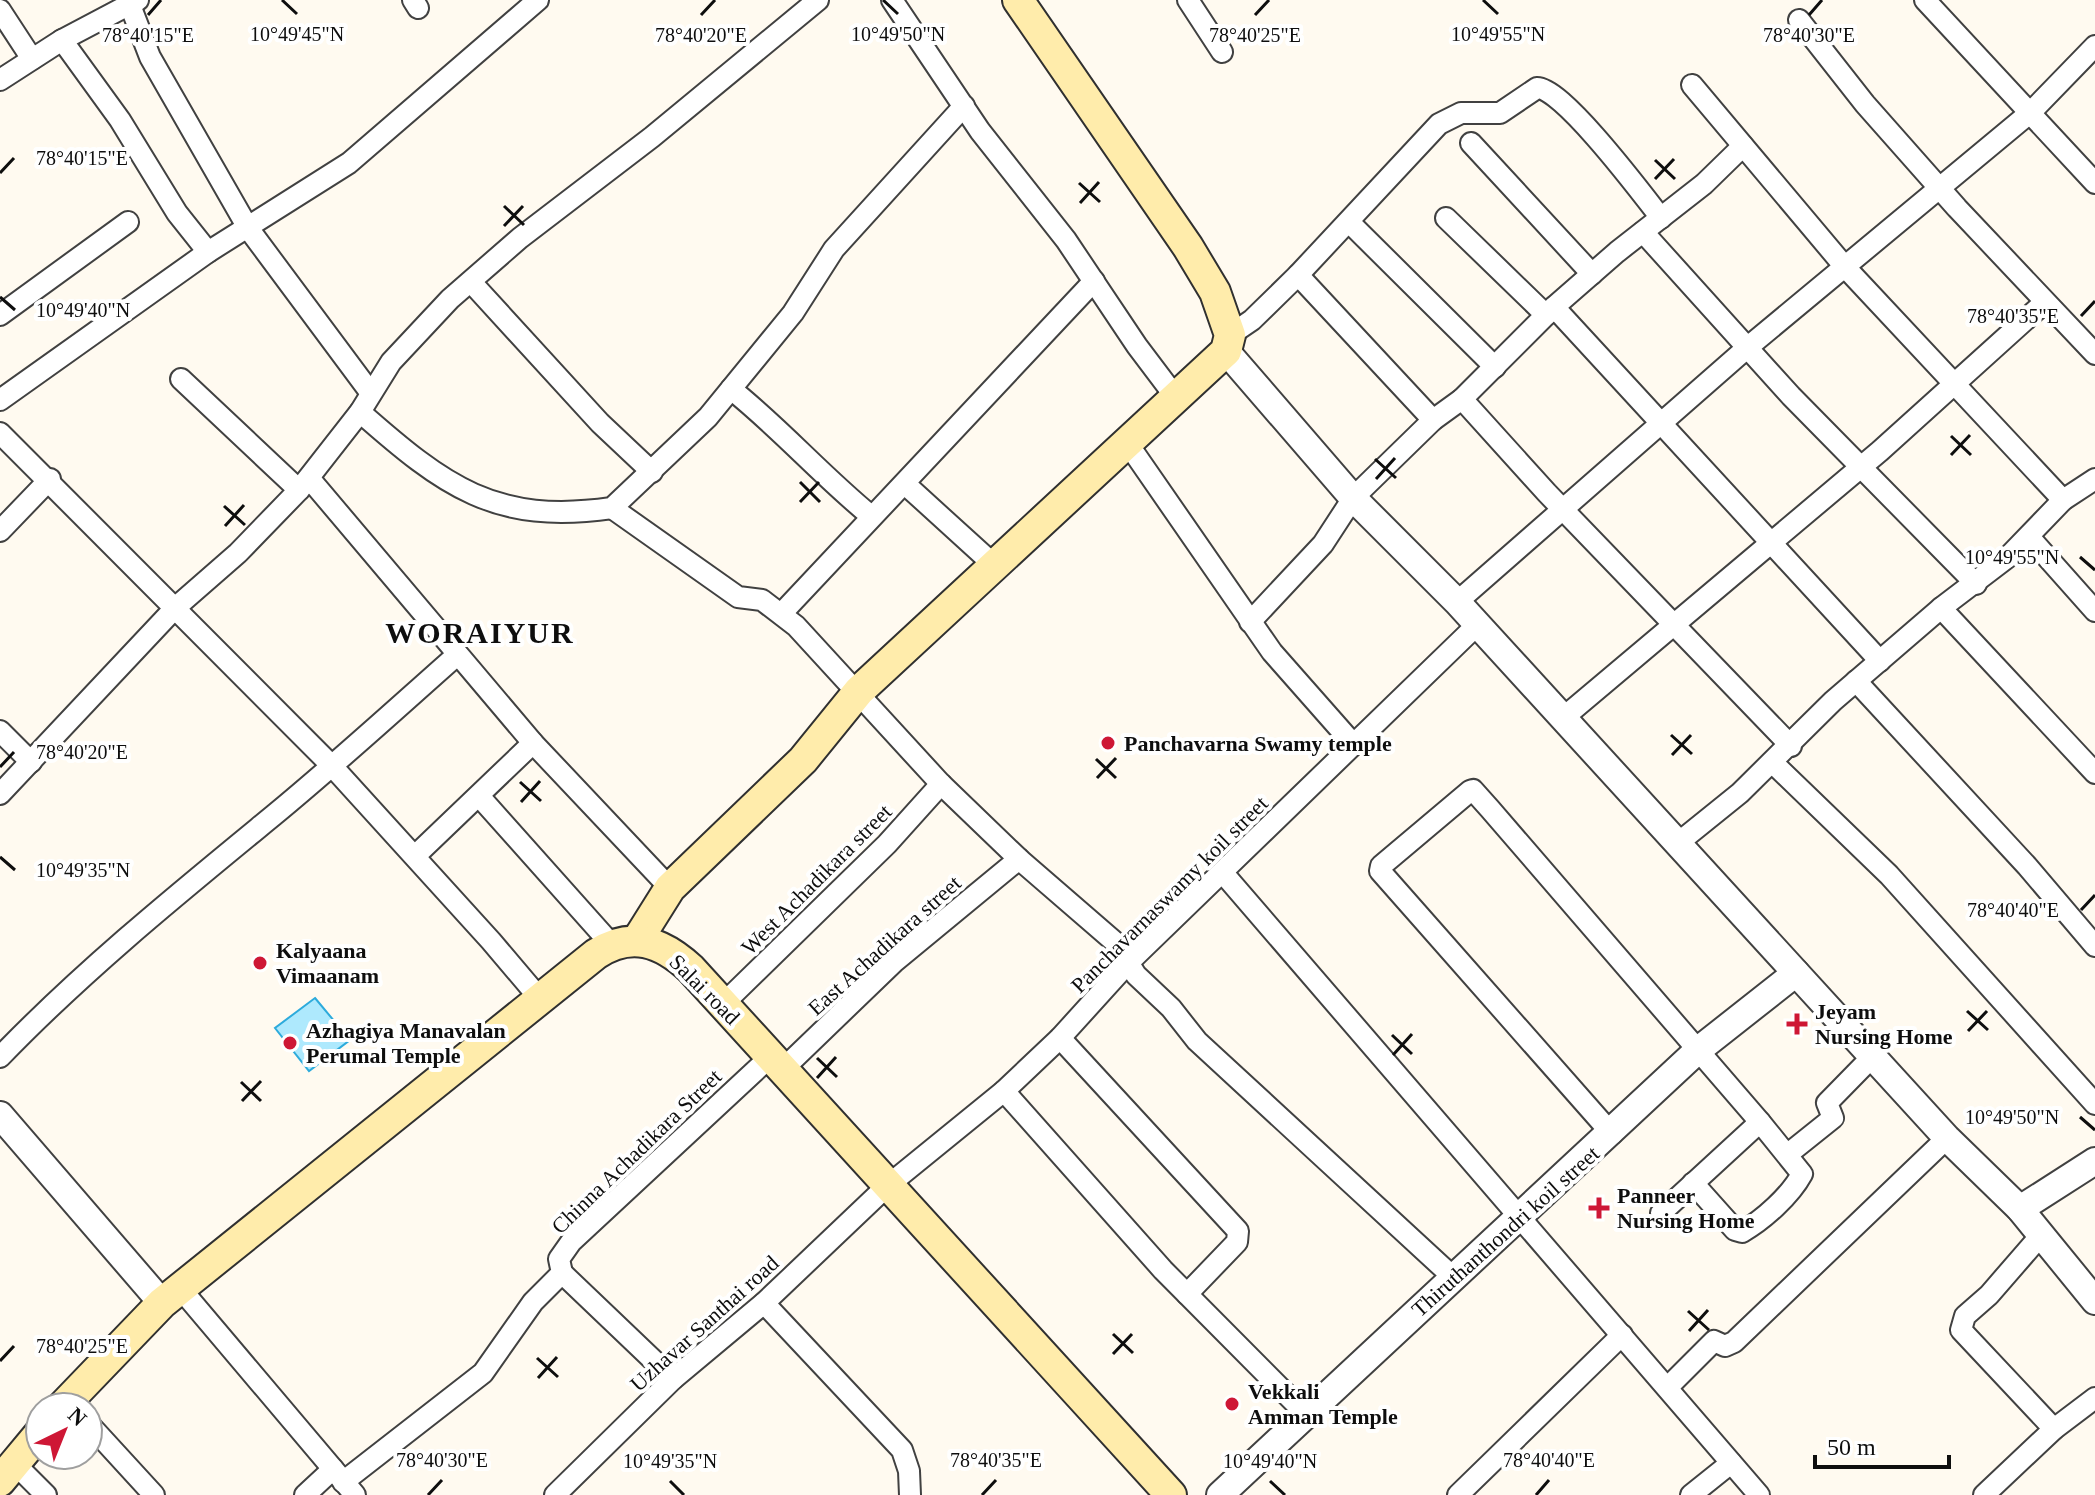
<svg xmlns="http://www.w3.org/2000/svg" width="2095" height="1495" font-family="Georgia,serif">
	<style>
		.water { fill: #aee9fd; stroke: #2dabdc; stroke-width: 2 }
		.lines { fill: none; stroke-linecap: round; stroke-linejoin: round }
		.minor-casing { stroke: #414141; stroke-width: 24 }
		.tertiary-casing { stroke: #414141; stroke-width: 30 }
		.secondary-casing { stroke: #303030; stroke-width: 34 }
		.minor { stroke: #fff; stroke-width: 20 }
		.tertiary { stroke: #fff; stroke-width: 26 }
		.secondary { stroke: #ffecab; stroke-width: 30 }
		.ticks { fill: none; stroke: #0e0e0e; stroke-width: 3 }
		.poi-dot { fill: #ce1735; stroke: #fff; stroke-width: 3 }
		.labels { text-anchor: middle; stroke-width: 8; stroke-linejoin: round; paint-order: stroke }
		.poi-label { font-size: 22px; font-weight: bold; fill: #0e0e0e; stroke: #fff; text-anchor: start }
		.street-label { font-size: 22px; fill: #0e0e0e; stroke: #fff }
		.district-label { font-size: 30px; font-weight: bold; letter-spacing: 2px; fill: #0e0e0e; stroke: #fff }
		.ticks-label { font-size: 20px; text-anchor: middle; fill: #0e0e0e; stroke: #fff; stroke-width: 8; stroke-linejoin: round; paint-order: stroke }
	</style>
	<rect width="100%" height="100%" fill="#fffaf0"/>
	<polygon class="water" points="315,998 350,1040 309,1071 275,1028"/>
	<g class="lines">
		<defs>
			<g id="minor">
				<polyline points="413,0 418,8"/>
				<polyline points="892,0 980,131 1066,240 1137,346 1177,399"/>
				<polyline points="1188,0 1222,52"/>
				<polyline points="1925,0 2095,183"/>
				<polyline points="130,5 150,57 248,228 370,392"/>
				<polyline points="0,10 32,59"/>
				<polyline points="1799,20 1865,104 1957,208 2095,354"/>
				<polyline points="62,40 120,120 177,213 208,252"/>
				<polyline points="0,80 62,40 138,0"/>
				<polyline points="1692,85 1845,267 2063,500"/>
				<polyline points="1471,143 1592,274"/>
				<polyline points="1446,218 1546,315"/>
				<polyline points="1349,222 1495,367"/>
				<polyline points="1643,232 1791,396 1976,584"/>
				<polyline points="1298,275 1433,420"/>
				<polyline points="471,282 600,423 652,472"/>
				<polyline points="1554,307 1880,661"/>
				<polyline points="0,315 128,222"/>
				<path d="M1230,335l22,-15 46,-45 141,-151 22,-11h39l37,-25c25,-1 106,107 124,130"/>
				<polyline points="181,379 299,490"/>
				<path d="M731,389c49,39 91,87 140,127"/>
				<polyline points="1462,399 1547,493 1791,746"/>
				<polyline points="0,400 208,252 349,163 538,0"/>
				<path d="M360,412c84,74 135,113 252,96l96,-91 85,-104 41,-64 130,-143"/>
				<polyline points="0,433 332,766 491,941 541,1000"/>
				<polyline points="1128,444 1272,652 1354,745"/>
				<polyline points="309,478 533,743 670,888"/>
				<polyline points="905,484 993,564"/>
				<polyline points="612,508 738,597 762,600 796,626 941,784 1019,859 1116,943 1136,975 1171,1008 1197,1041 1453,1277"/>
				<polyline points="0,531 50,479"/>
				<polyline points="2030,538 2095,611"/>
				<polyline points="1457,602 1748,347 2031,112 2095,46"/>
				<polyline points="1941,608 2095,773"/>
				<polyline points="782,613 1094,281"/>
				<polyline points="1250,622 1323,544 1353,498 1433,420 1462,399 1554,307 1617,252 1704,184 1743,146"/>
				<polyline points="1856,681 2027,866 2095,946"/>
				<polyline points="1563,718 1880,451 2045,302"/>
				<polyline points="0,731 31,762"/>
				<polyline points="1772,762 1889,875 2095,1104"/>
				<polyline points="0,794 175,608 238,553 299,490 360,412 391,362 450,299 520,238 652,137 818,0"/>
				<polyline points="479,796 611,944"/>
				<polyline points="1678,843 1740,793 1833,701 1941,608 2008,557 2063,500 2095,479"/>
				<polyline points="415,856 533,743"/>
				<polyline points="1223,873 1759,1495"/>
				<polyline points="722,1005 887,844 941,784"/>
				<polyline points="1060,1038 1238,1231 1237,1242 1187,1294"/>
				<path d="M0,1057c85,-88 179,-164 274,-242 62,-51 122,-106 183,-160"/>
				<polyline points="782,1070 894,962 1019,859"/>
				<polyline points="1004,1091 1163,1270 1307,1415"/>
				<polyline points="1612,1134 1380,871 1381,866 1470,791 1473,790 1490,809 1760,1122 1661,1213"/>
				<polyline points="1788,1154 1833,1118 1827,1103 1872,1057"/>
				<path d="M1693,1183l42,47 7,2c21,-12 48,-36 60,-58l-42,-52"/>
				<polyline points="2041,1235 1989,1295 1965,1316 1961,1330 2054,1429"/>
				<polyline points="562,1273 673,1379"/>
				<polyline points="180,1288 355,1495"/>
				<polyline points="764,1303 902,1450 909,1471 910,1495"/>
				<polyline points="1668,1387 1714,1341 1725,1346 1734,1342 1947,1138"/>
				<polyline points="88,1423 154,1495"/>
				<polyline points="14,1463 46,1495"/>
				<polyline points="343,1482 483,1373 533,1302 562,1273 559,1259 571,1242 770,1057"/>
				<polyline points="305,1495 333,1469"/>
				<polyline points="555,1495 673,1379 764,1303 886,1187 1004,1091 1060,1038 1128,963 1477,625"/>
				<polyline points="1458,1495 1622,1335"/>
				<polyline points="1691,1495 1731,1463"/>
				<polyline points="1984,1495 2054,1429 2095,1398"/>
			</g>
			<g id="tertiary">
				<polyline points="1226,351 1353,498 1457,602 1947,1138 2020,1209 2095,1301"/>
				<polyline points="0,1115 162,1303"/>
				<polyline points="2020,1209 2095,1161"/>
				<polyline points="1220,1495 1697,1051 1796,973"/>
			</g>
			<g id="secondary">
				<polyline points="638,939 670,888 803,760 859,691 1226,351 1230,335 1215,292 1188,247 1018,0"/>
				<path d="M62,1407l100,-104 434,-349c35,-23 65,-13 95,15l480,526"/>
				<polyline points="0,1481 40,1433"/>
			</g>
		</defs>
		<use href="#minor" class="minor-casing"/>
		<use href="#tertiary" class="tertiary-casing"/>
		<use href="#secondary" class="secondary-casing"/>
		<use href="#minor" class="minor"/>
		<use href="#tertiary" class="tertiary"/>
		<use href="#secondary" class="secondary"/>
	</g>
	<path class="ticks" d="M282,0l15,14M883,0l15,14M1483,0l15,14M148,15l13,-15M701,15l14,-15M1255,15l14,-15M1809,15l13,-15M1655,160l20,19M0,173l14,-15M1655,179l19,-20M1079,183l21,19M1080,203l19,-21M504,206l20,19M504,226l19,-20M0,297l15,13M2081,316l14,-15M1951,436l20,19M1951,455l19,-20M1375,459l21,19M1376,479l19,-21M800,482l20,20M800,502l19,-20M224,506l21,19M225,526l19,-21M2080,557l15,13M1671,735l21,19M1672,755l19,-20M1096,759l20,19M0,767l14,-15M1097,778l19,-20M520,782l21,19M521,802l19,-21M0,857l15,13M2081,910l14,-15M1967,1011l21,19M1968,1031l19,-20M1392,1035l20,19M1393,1055l19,-21M817,1058l20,19M817,1078l19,-21M241,1082l20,19M242,1101l19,-20M2080,1117l15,13M1688,1311l21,19M1689,1331l19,-21M1113,1334l20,19M1113,1354l19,-20M537,1358l21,19M0,1361l14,-15M538,1378l19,-21M670,1481l14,14M1270,1481l15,14M428,1495l14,-15M982,1495l14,-15M1536,1495l13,-15"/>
	<g class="poi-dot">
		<circle cx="1108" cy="743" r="8"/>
		<circle cx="260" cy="963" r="8"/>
		<path d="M1793 1012h8v8h8v8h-8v8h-8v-8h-8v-8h8z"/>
		<circle cx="290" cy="1043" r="8"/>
		<path d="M1595 1196h8v8h8v8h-8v8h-8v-8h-8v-8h8z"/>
		<circle cx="1232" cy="1404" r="8"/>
	</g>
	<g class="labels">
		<g class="poi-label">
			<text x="1124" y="751">Panchavarna Swamy temple</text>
			<text x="276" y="958">Kalyaana<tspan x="276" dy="25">Vimaanam</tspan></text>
			<text x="1815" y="1019">Jeyam<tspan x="1815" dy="25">Nursing Home</tspan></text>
			<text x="306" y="1038">Azhagiya Manavalan<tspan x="306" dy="25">Perumal Temple</tspan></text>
			<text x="1617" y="1203">Panneer<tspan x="1617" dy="25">Nursing Home</tspan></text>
			<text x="1248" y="1399">Vekkali<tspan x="1248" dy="25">Amman Temple</tspan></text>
		</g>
		<g class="street-label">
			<text transform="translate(816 879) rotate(-45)" y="8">West Achadikara street</text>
			<text transform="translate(1169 894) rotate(-45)" y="8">Panchavarnaswamy koil street</text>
			<text transform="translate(884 945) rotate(-42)" y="8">East Achadikara street</text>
			<text transform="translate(705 989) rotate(45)" y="8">Salai road</text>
			<text transform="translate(636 1151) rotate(-44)" y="8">Chinna Achadikara Street</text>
			<text transform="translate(1505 1231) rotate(-42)" y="8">Thiruthanthondri koil street</text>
			<text transform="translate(704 1323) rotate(-42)" y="8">Uzhavar Santhai road</text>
		</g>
		<g class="district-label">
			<text x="480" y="643">WORAIYUR</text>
		</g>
	</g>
	<g class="ticks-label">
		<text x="297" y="41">10°49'45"N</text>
		<text x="898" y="41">10°49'50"N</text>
		<text x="1498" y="41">10°49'55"N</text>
		<text x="148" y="42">78°40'15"E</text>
		<text x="701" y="42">78°40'20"E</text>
		<text x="1809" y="42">78°40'30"E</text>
		<text x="1255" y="42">78°40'25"E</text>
		<text x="82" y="165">78°40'15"E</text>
		<text x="83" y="317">10°49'40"N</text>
		<text x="2013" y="323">78°40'35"E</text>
		<text x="2012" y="564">10°49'55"N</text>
		<text x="82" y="759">78°40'20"E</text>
		<text x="83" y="877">10°49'35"N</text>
		<text x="2013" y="917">78°40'40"E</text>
		<text x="2012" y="1124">10°49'50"N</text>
		<text x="82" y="1353">78°40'25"E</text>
		<text x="442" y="1467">78°40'30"E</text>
		<text x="996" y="1467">78°40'35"E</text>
		<text x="1549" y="1467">78°40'40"E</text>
		<text x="670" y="1468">10°49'35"N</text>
		<text x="1270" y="1468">10°49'40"N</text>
	</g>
	<g transform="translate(64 1431) rotate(43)"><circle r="38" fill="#ffffff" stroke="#9f9f9f" stroke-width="2"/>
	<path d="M0-6L14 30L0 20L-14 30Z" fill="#ce1735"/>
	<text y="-12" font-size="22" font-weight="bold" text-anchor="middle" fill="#0e0e0e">N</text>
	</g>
	<path d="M1815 1455v12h134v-12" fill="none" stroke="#0e0e0e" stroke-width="4"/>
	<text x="1827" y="1455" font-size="24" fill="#0e0e0e" stroke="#ffffff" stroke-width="6" paint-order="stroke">50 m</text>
</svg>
